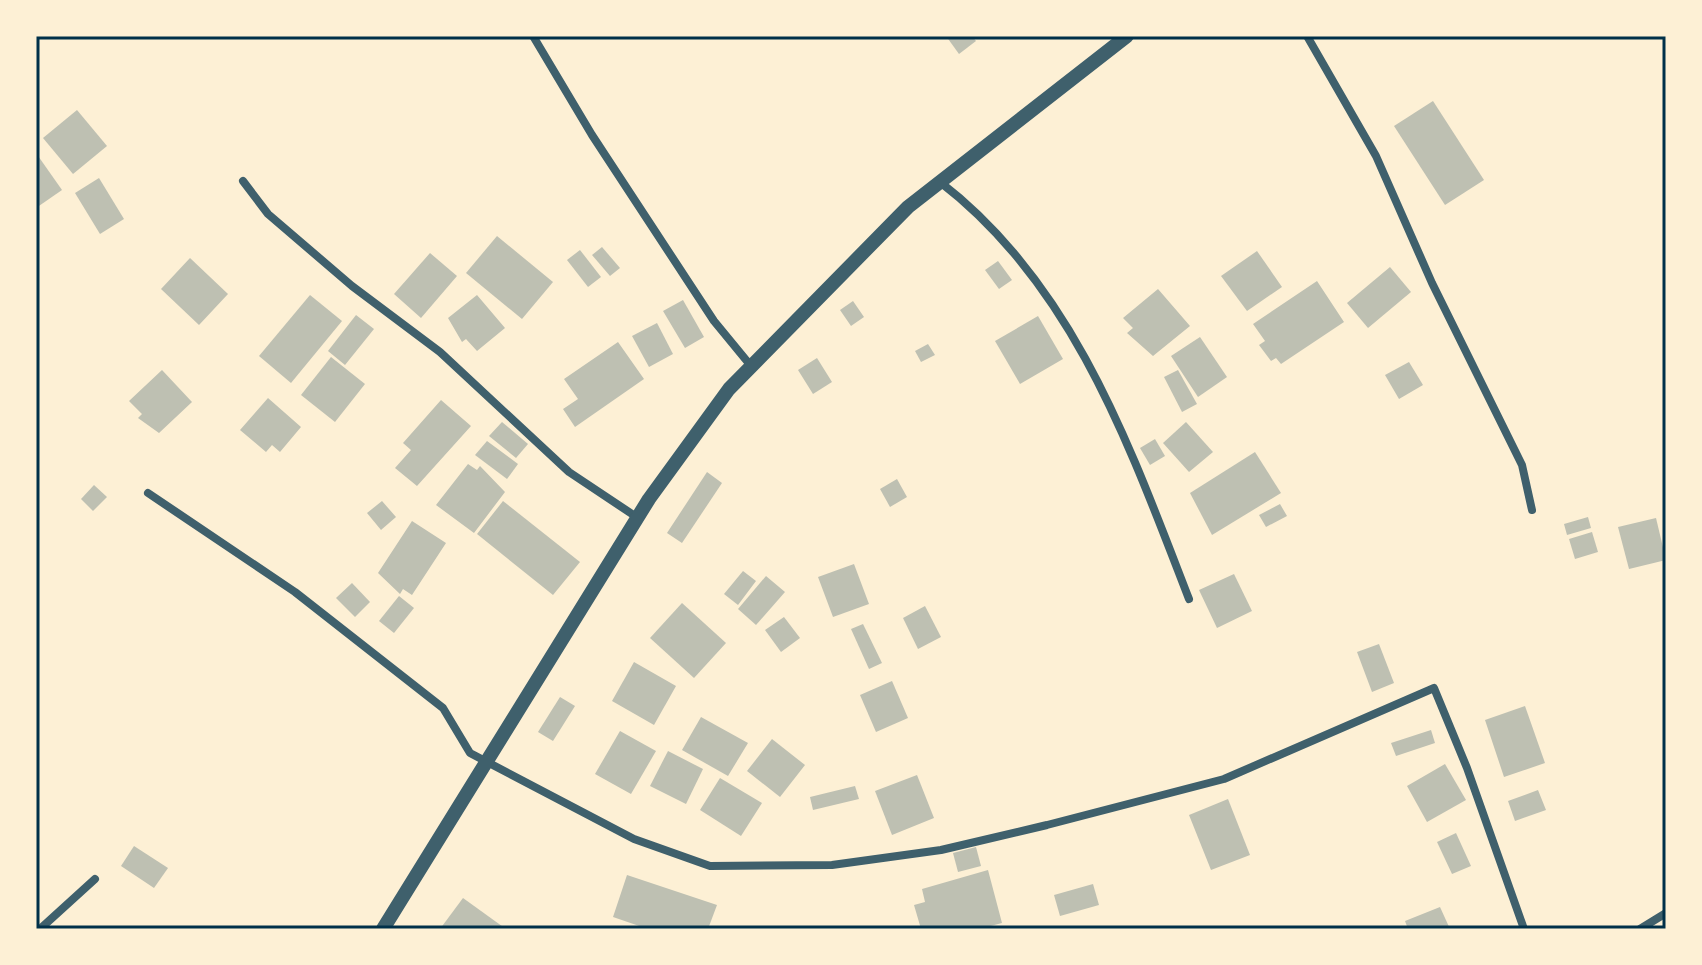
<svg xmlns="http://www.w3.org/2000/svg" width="1702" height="965" font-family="'DM Sans',sans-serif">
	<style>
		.building { fill: #bec0b2 }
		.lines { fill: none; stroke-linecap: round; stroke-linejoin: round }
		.minor { stroke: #3f606c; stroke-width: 8 }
		.tertiary { stroke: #3f606c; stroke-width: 14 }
		.neatline { fill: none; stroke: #003049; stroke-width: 3 }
	</style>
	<rect width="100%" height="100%" fill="#fdf0d5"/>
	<g class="building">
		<polygon points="946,36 972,36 976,41 959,54"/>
		<polygon points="1433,101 1484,180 1445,205 1394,126"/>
		<polygon points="77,110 107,146 73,174 43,138"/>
		<polygon points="36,153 62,190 36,208"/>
		<polygon points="99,178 124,219 100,234 75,193"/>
		<polygon points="497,236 553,282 522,319 466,273"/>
		<polygon points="602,247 620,268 610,276 592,255"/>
		<polygon points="580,250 601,277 588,287 567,260"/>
		<polygon points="1257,251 1282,287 1247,311 1221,276"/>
		<polygon points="430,253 457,276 421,318 394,294"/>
		<polygon points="190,258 228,294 199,325 161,289"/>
		<polygon points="998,261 1012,280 999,289 985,270"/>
		<polygon points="1390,267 1411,292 1368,328 1347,303"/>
		<polygon points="1317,281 1344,322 1281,364 1276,358 1271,361 1259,345 1265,341 1253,324"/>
		<polygon points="1158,289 1190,326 1153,356 1127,333 1133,328 1123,318"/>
		<polygon points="310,295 342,321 291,383 259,356"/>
		<polygon points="477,295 505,328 477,351 466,339 462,342 448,318"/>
		<polygon points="683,300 704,337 685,348 663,311"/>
		<polygon points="853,301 864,317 851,326 840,310"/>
		<polygon points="356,315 374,329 345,365 328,351"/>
		<polygon points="1038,316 1063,359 1020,384 995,341"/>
		<polygon points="657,323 673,354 649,367 632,336"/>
		<polygon points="1200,337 1227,377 1198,397 1171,356"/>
		<polygon points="618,342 644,379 575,427 563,409 578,399 564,379"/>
		<polygon points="928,344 935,355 921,362 915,351"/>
		<polygon points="331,357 365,384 335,422 301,395"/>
		<polygon points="817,358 832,382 813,394 798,370"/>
		<polygon points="1409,362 1423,385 1399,399 1385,375"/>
		<polygon points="162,370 192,402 159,433 138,418 142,414 129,401"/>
		<polygon points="1178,370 1197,404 1182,412 1164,377"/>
		<polygon points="268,398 301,427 280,452 272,445 266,452 240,430"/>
		<polygon points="441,400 471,426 417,486 395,468 411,450 403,443"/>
		<polygon points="502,422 528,444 516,458 489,436"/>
		<polygon points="1186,422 1213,452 1189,472 1163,443"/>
		<polygon points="1155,439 1165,456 1150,465 1140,448"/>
		<polygon points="487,441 518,464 507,479 475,455"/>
		<polygon points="1255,452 1281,493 1212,535 1190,493"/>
		<polygon points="468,464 477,470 480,466 505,492 474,533 436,505"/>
		<polygon points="707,472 722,483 682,543 667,533"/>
		<polygon points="897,479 907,497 890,507 880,489"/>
		<polygon points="94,485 107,497 93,511 81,499"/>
		<polygon points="382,501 396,517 381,530 367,513"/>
		<polygon points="503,501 580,562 553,595 477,534"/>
		<polygon points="1280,504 1287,516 1266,527 1259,515"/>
		<polygon points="1588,517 1591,528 1567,535 1564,524"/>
		<polygon points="1656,518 1666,560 1629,569 1618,527"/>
		<polygon points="412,521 446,543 412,595 403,589 400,594 378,573"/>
		<polygon points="1592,532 1598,552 1575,559 1569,539"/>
		<polygon points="854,564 869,604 833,617 818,577"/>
		<polygon points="743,571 756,581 738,605 724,594"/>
		<polygon points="1234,574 1252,611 1217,628 1199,590"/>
		<polygon points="766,576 785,592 756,625 738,609"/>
		<polygon points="352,583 370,602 355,617 336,598"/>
		<polygon points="399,596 414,608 394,633 379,621"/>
		<polygon points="682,603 726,643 694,678 650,638"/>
		<polygon points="925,606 941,637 918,649 903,618"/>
		<polygon points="784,617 800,638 781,652 765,630"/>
		<polygon points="863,624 882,663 869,669 851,629"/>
		<polygon points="1379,644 1394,683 1372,692 1357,652"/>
		<polygon points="634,662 676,686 654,725 612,701"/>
		<polygon points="892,681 908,718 876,732 860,695"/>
		<polygon points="560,697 575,706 553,741 538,732"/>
		<polygon points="1525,706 1545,763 1504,777 1485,720"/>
		<polygon points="701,717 748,743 728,776 682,750"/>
		<polygon points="1431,730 1435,743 1396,756 1391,743"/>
		<polygon points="620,731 656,751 631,794 595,774"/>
		<polygon points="772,739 805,765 780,797 747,771"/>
		<polygon points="668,751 703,769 686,804 650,786"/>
		<polygon points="1445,764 1466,800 1427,822 1407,786"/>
		<polygon points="917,775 934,818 892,835 875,791"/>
		<polygon points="720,778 762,803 741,836 700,810"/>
		<polygon points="855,786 859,799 813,810 810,797"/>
		<polygon points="1538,790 1546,810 1515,821 1508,801"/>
		<polygon points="1228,799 1250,855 1211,870 1189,815"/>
		<polygon points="1456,833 1471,866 1452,874 1437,842"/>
		<polygon points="134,846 168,868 154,888 121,866"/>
		<polygon points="976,847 981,866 958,872 953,853"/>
		<polygon points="988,870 1002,923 979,929 921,929 914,905 925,902 922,889"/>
		<polygon points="627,875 717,905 708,929 648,929 613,917"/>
		<polygon points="1093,884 1099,905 1060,916 1054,895"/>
		<polygon points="463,898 506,929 440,929"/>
		<polygon points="1440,907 1450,929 1408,929 1405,921"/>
	</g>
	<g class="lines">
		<g class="minor">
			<polyline points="533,36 592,135 714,321 751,366"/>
			<polyline points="1307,36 1376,156 1432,283 1522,465 1532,510"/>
			<polyline points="243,181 268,214 352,286 440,352 569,472 638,518"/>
			<path d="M940,182c134,103 190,265 249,417"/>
			<polyline points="148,493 295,592 443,708 470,753 634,839 710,866 832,865 941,850 1047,825 1224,779 1434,688 1467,768 1524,929"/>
			<polyline points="40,929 95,879"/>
			<polyline points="1640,929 1666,913"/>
		</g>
		<polyline class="tertiary" points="383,929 649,499 729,389 908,207 1127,36"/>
	</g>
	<rect width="1702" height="965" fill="none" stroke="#fdf0d5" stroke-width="76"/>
	<rect x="38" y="38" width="1626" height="889" class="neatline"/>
</svg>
